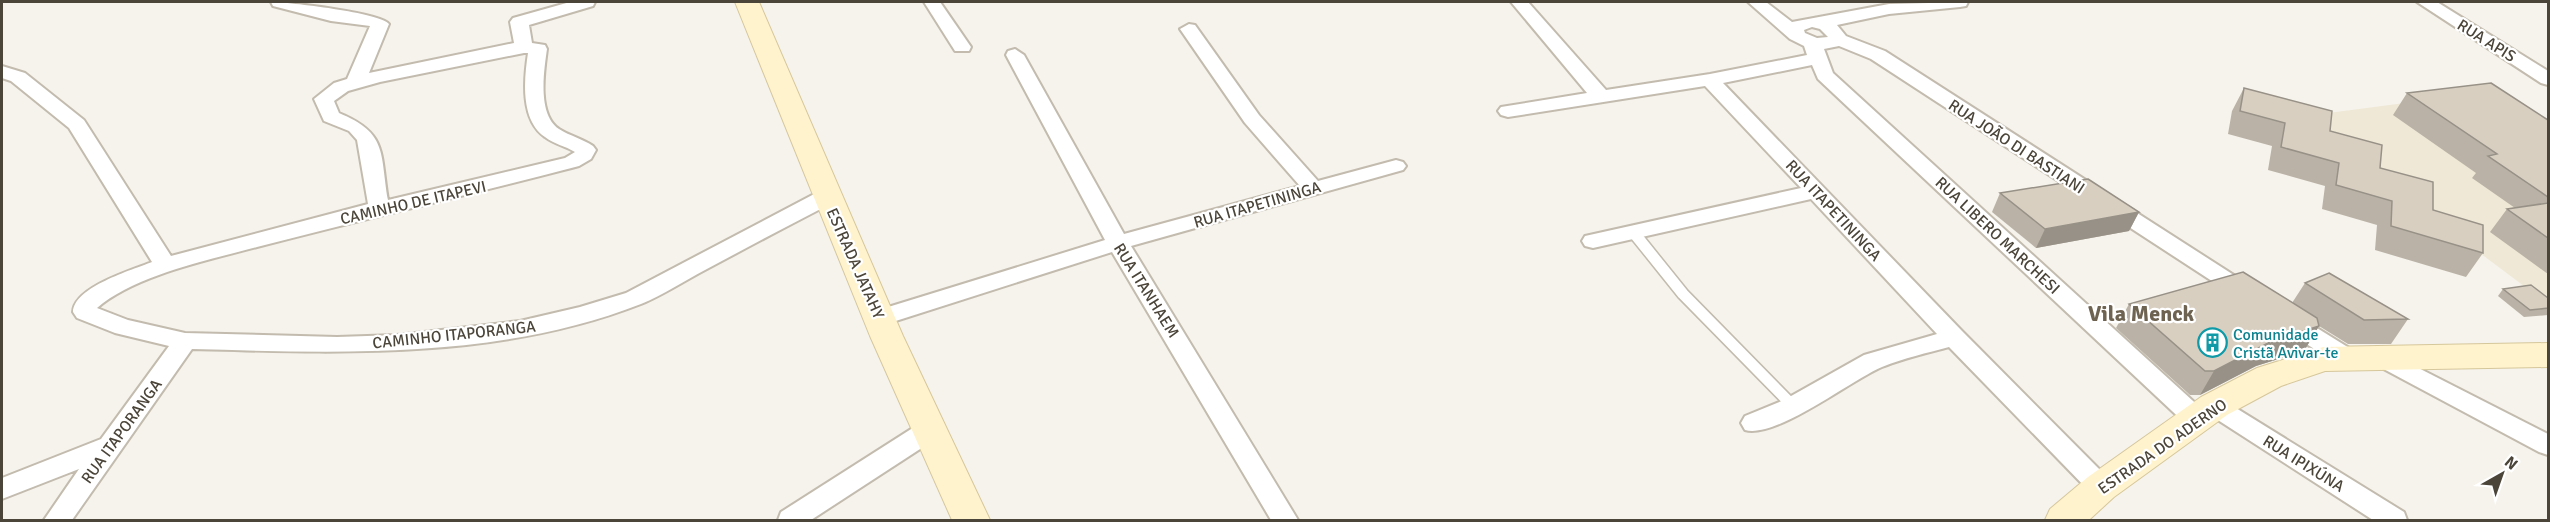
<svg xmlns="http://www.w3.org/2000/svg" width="2550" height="522" font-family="Signika,sans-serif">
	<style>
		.education { fill: #efe8d6 }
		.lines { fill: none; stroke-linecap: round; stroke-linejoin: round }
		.lane-casing { stroke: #c2bbae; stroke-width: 14 }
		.street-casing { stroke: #c2bbae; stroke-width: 4 }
		.secondary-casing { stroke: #d6c79b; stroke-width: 2 }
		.lane { stroke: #fff; stroke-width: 11 }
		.street { fill: #fff; fill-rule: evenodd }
		.secondary { fill: #fff3cd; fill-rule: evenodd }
		.wall { fill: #bab2a6 }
		.shaded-wall { fill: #979187 }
		.building { fill: #d8cfc1; stroke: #979187; stroke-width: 1.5 }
		.labels { text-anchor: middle; stroke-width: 4.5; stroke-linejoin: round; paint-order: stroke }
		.street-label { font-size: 16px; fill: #4b4439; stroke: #fff }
		.culture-label { font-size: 16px; fill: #0d838f; stroke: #fff; text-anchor: start }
		.district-label { font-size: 22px; font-weight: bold; fill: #6e6250; stroke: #fff }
	</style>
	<rect width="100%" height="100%" fill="#f6f3ec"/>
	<polygon class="education" points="2473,94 2548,144 2548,304 2298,117"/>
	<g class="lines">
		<defs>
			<polyline id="lane" points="1634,233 1683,294 1793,406"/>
			<g id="street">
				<path d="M271,2c17,0 111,11 118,22l-20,49 145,-30 -4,-21 3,-4 57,-16h25l-2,4 -64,19 3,18 13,2 2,4c-3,22 -10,65 12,80 11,7 24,10 34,17l3,4 -5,9 -12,7c-107,28 -215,53 -322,81 -48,13 -122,28 -160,61l31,12 57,13 152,4 60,-2 123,-14 60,-14 46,-14 192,-101h16l3,5 -3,5c-43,22 -86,45 -129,68 -21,11 -42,25 -64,34 -143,56 -300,49 -449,45l-120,171h-28l35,-51 -77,30v-21l99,-39 68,-93 -54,-13 -38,-15 -4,-6c1,-25 59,-42 79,-50l-83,-134 -58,-47 -9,-3v-12l23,7 59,47 87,136 197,-52 -11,-64 -8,-9 -25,-10 -10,-22 20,-16 13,-4 23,-53 -39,-5 -58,-15zM524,53h4c-4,26 -8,67 17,84 9,7 20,9 30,15l-10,6 -177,42c-8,-47 0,-67 -49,-87l-5,-12 14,-10 32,-9z"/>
				<polygon points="924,2 940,2 971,47 969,51 955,51"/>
				<path d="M1511,2h17l78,88 104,-16 97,-19 -3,-9 -14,-7 -42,-37h18l26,20 97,-18 79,-2 -2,4 -6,1 -71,7 -52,11 9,11 39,15 369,237 4,5 -4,5 -8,3 -8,-3 -367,-239 -32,-13 -15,3 9,24 371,338 -3,-5 4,-6 9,-3 9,3 181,112 3,8h-34l-166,-107 3,6 -4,7 -9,2 -9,-2 -370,-347 -6,-14 -89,18 239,248 148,149 4,7 -4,7 -9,3 -9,-3 -143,-147c-22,6 -45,11 -67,20 -31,13 -106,72 -137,63l-4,-7 4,-7 39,-16 80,-45 73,-21 -126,-135 -218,49 -8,-2 -3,-5 3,-5 216,-48 -96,-102 -197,31 -7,-2 -3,-4 3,-4 86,-14zM1812,27l8,2 8,8 -11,1 -12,-5 -1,-3z"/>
				<polygon points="2417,2 2437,2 2548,71 2548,85 2541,83"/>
				<polygon points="1189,24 1195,25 1259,115 1318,181 1396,160 1403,162 1406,166 1403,170 1131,246 1298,520 1271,520 1112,252 880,326 872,324 868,318 872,312 1105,240 1006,55 1008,51 1015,49 1024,55 1124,234 1300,186 1245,123 1180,29"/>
				<polygon points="2288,313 2296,315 2354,351 2357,357 2354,363 2345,365 2336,363 2280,327 2276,321 2280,315"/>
				<polygon points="2387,352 2548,434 2548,455 2539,452 2378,366 2375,360 2378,354"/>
				<polygon points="928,422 937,424 941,431 937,438 811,520 778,520 781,512 919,424"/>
			</g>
			<g id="secondary">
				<polygon points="735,2 759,2 903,336 990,520 952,520 870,336"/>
				<polygon points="2548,343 2548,367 2325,371 2281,386 2227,415 2114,497 2089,520 2045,520 2050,509 2088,477 2201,397 2257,368 2323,347"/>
			</g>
		</defs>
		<use href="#lane" class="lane-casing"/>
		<use href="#street" class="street-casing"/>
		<use href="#secondary" class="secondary-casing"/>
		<use href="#lane" class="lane"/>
		<use href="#street" class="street"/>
		<use href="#secondary" class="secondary"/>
	</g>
	<g class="wall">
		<polygon points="2244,88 2330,131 2380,168 2483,253 2466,277 2375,250 2377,225 2322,209 2325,186 2268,170 2272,146 2228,134 2232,111"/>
		<polygon points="2407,93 2548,120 2548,274 2490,232 2507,209 2515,208 2472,178 2476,173 2393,115"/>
		<polygon points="2000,193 2139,212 2129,231 2036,248 1992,212"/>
		<polygon points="2305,283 2408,319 2391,344 2348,344 2319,326 2304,351 2256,366 2200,395 2190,395 2116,328 2129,304 2292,303"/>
		<polygon points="2503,289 2548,298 2548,315 2524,317 2498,296"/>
	</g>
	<g class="shaded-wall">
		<polygon points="2139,212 2129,231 2036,248 2045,229"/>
		<polygon points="2319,326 2304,351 2256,366 2200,395 2214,371 2272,341"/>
	</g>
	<g class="building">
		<polygon points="2491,83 2548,120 2548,197 2488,156 2497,154 2407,93"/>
		<polygon points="2244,88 2332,111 2330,131 2382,145 2380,168 2433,182 2433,210 2483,225 2483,253 2391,226 2392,201 2336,185 2339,163 2281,147 2285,123 2240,111"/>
		<polygon points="2088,179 2139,212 2045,229 2000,193"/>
		<polygon points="2548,203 2548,238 2507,209"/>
		<polygon points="2243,272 2317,318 2319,326 2272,341 2214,371 2205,371 2129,304"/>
		<polygon points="2329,273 2408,319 2364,320 2305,283"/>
		<polygon points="2531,285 2548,298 2548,308 2530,310 2503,289"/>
	</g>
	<defs>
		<symbol id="building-ring" viewBox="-11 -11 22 22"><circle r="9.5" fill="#fff" stroke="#0f9aa8" stroke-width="1.5"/><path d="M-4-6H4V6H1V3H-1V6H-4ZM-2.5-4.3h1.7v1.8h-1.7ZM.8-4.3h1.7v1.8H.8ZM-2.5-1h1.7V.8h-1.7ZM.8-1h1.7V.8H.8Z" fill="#0f9aa8"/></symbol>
	</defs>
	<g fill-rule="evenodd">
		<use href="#building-ring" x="2196" y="326" width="33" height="33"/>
	</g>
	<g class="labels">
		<g class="street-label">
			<text transform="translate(2487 40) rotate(32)" y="6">RUA APIS</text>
			<text transform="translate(2017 146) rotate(33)" y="6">RUA JOÃO DI BASTIANI</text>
			<text transform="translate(413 202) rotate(-13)" y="6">CAMINHO DE ITAPEVI</text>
			<text transform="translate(1257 204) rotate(-16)" y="6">RUA ITAPETININGA</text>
			<text transform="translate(1834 210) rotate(47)" y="6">RUA ITAPETININGA</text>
			<text transform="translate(1998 235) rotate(43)" y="6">RUA LIBERO MARCHESI</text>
			<text transform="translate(856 263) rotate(66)" y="6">ESTRADA JATAHY</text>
			<text transform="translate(1147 290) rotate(58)" y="6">RUA ITANHAEM</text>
			<text transform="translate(454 334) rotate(-6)" y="6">CAMINHO ITAPORANGA</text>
			<text transform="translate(121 431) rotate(-54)" y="6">RUA ITAPORANGA</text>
			<text transform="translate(2162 446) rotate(-35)" y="6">ESTRADA DO ADERNO</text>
			<text transform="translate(2304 463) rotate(32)" y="6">RUA IPIXÚNA</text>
		</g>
		<g class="culture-label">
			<text x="2233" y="340">Comunidade<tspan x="2233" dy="18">Cristã Avivar-te</tspan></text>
		</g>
		<g class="district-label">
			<text x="2141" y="321">Vila Menck</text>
		</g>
	</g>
	<rect width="2550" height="522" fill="none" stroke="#4b4439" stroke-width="6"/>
	<g transform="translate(2502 474) rotate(40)" stroke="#ffffff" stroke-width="4.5" paint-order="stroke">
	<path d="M0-4.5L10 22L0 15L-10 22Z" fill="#4b4439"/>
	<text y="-9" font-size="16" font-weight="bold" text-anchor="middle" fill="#4b4439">N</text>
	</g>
</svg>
